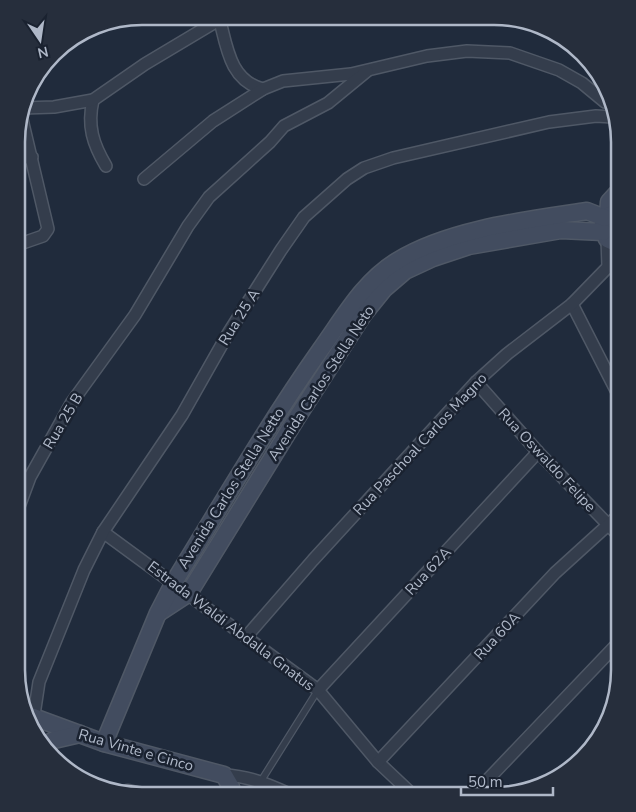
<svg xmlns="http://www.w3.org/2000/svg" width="636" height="812" font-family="'Nunito Sans',sans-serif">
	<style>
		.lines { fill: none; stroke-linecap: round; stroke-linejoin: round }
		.lane-casing { stroke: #4f5866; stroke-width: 8 }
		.street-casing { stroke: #4f5866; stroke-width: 14 }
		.secondary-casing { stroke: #4f5866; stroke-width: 19 }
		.lane { stroke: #343d4c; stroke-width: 5.5 }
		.street { stroke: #343d4c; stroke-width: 11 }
		.secondary { stroke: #424c5f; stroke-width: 16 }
		.labels { text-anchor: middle; stroke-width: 5; stroke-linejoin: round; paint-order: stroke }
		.street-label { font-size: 15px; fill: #afb8c8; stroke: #1a2230 }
		.rim { fill: none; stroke: #afb8c8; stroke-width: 2.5 }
	</style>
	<rect width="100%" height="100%" fill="#202b3c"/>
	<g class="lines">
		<defs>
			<polyline id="lane" points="261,781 318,690"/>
			<g id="street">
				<path d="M220,21c7,28 11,60 43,68"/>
				<path d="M93,100c-6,26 0,44 13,66"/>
				<polyline points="23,108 54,107 93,100 145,64 217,21"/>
				<polyline points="17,159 32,157"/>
				<polyline points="144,179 213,121 263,89 283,81 351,74 427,56 467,51 510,53 559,70 582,83 605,102"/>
				<polyline points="607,239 608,267"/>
				<polyline points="17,245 43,236 48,229 21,115"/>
				<polyline points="572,304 620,398"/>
				<polyline points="476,382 538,452 620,537"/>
				<polyline points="17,512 30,477 72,402 135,315 188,226 209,197 270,142 284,126 328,103 367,71"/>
				<polyline points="103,532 318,690 378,762 413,795"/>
				<polyline points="246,637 313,560 476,382 507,354 572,304 608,267 620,258"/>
				<polyline points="318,690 538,452"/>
				<polyline points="34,715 39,682 84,570 103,532 182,415 229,332 281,250 304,217 347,179 364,168 393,158 549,122 596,116 613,117"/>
				<polyline points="378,762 555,573 620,514"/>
				<path d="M224,775c26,1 45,10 68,20"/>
				<polyline points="473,795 619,642"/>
			</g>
			<g id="secondary">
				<polyline points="608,216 609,202 620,190"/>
				<polyline points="620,245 607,239 602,227 608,216 620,211"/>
				<polyline points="160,612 189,593 298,416 363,315 384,289 405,271 433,258 469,246 561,230 603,232"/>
				<polyline points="28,715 104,743 224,775 231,787 230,795"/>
				<path d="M104,743l54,-130 16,-31c48,-78 94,-158 147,-233 23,-32 42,-67 76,-88 52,-32 130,-41 190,-50l18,7"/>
				<polyline points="45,745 54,740 80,734"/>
				<polyline points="128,793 136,795"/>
			</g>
		</defs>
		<use href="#lane" class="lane-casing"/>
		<use href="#street" class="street-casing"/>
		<use href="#secondary" class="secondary-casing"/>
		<use href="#lane" class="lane"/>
		<use href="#street" class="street"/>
		<use href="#secondary" class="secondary"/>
	</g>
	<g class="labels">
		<g class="street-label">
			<text transform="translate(239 317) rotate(-58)" y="5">Rua 25 A</text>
			<text transform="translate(321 383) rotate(-57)" y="5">Avenida Carlos Stella Neto</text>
			<text transform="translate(63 421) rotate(-59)" y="5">Rua 25 B</text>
			<text transform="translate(420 444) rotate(-47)" y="5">Rua Paschoal Carlos Magno</text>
			<text transform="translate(547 460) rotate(47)" y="5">Rua Oswaldo Felipe</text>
			<text transform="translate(231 488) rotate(-58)" y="5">Avenida Carlos Stella Netto</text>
			<text transform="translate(428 571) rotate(-47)" y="5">Rua 62A</text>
			<text transform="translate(231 626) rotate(37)" y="5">Estrada Waldi Abdalla Gnatus</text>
			<text transform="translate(497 636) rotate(-47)" y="5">Rua 60A</text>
			<text transform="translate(136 750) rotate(16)" y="5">Rua Vinte e Cinco</text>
		</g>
	</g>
	<path d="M0 0H636V812H0ZM142 25H494A117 117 0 0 1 611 142V670A117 117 0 0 1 494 787H142A117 117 0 0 1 25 670V142A117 117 0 0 1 142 25Z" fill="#262e3c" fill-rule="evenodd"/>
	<path class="rim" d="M142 25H494A117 117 0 0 1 611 142V670A117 117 0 0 1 494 787H142A117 117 0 0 1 25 670V142A117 117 0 0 1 142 25Z"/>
	<g transform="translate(40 40) rotate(167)" stroke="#1a2230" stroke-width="4" paint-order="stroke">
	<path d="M0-4L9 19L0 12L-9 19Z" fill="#afb8c8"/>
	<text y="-8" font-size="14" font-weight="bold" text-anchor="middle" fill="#afb8c8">N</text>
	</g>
	<path d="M461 787v8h92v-8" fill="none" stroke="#afb8c8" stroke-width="2.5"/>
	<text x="468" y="787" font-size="15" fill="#afb8c8" stroke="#1a2230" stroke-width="4" paint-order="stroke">50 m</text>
</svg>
